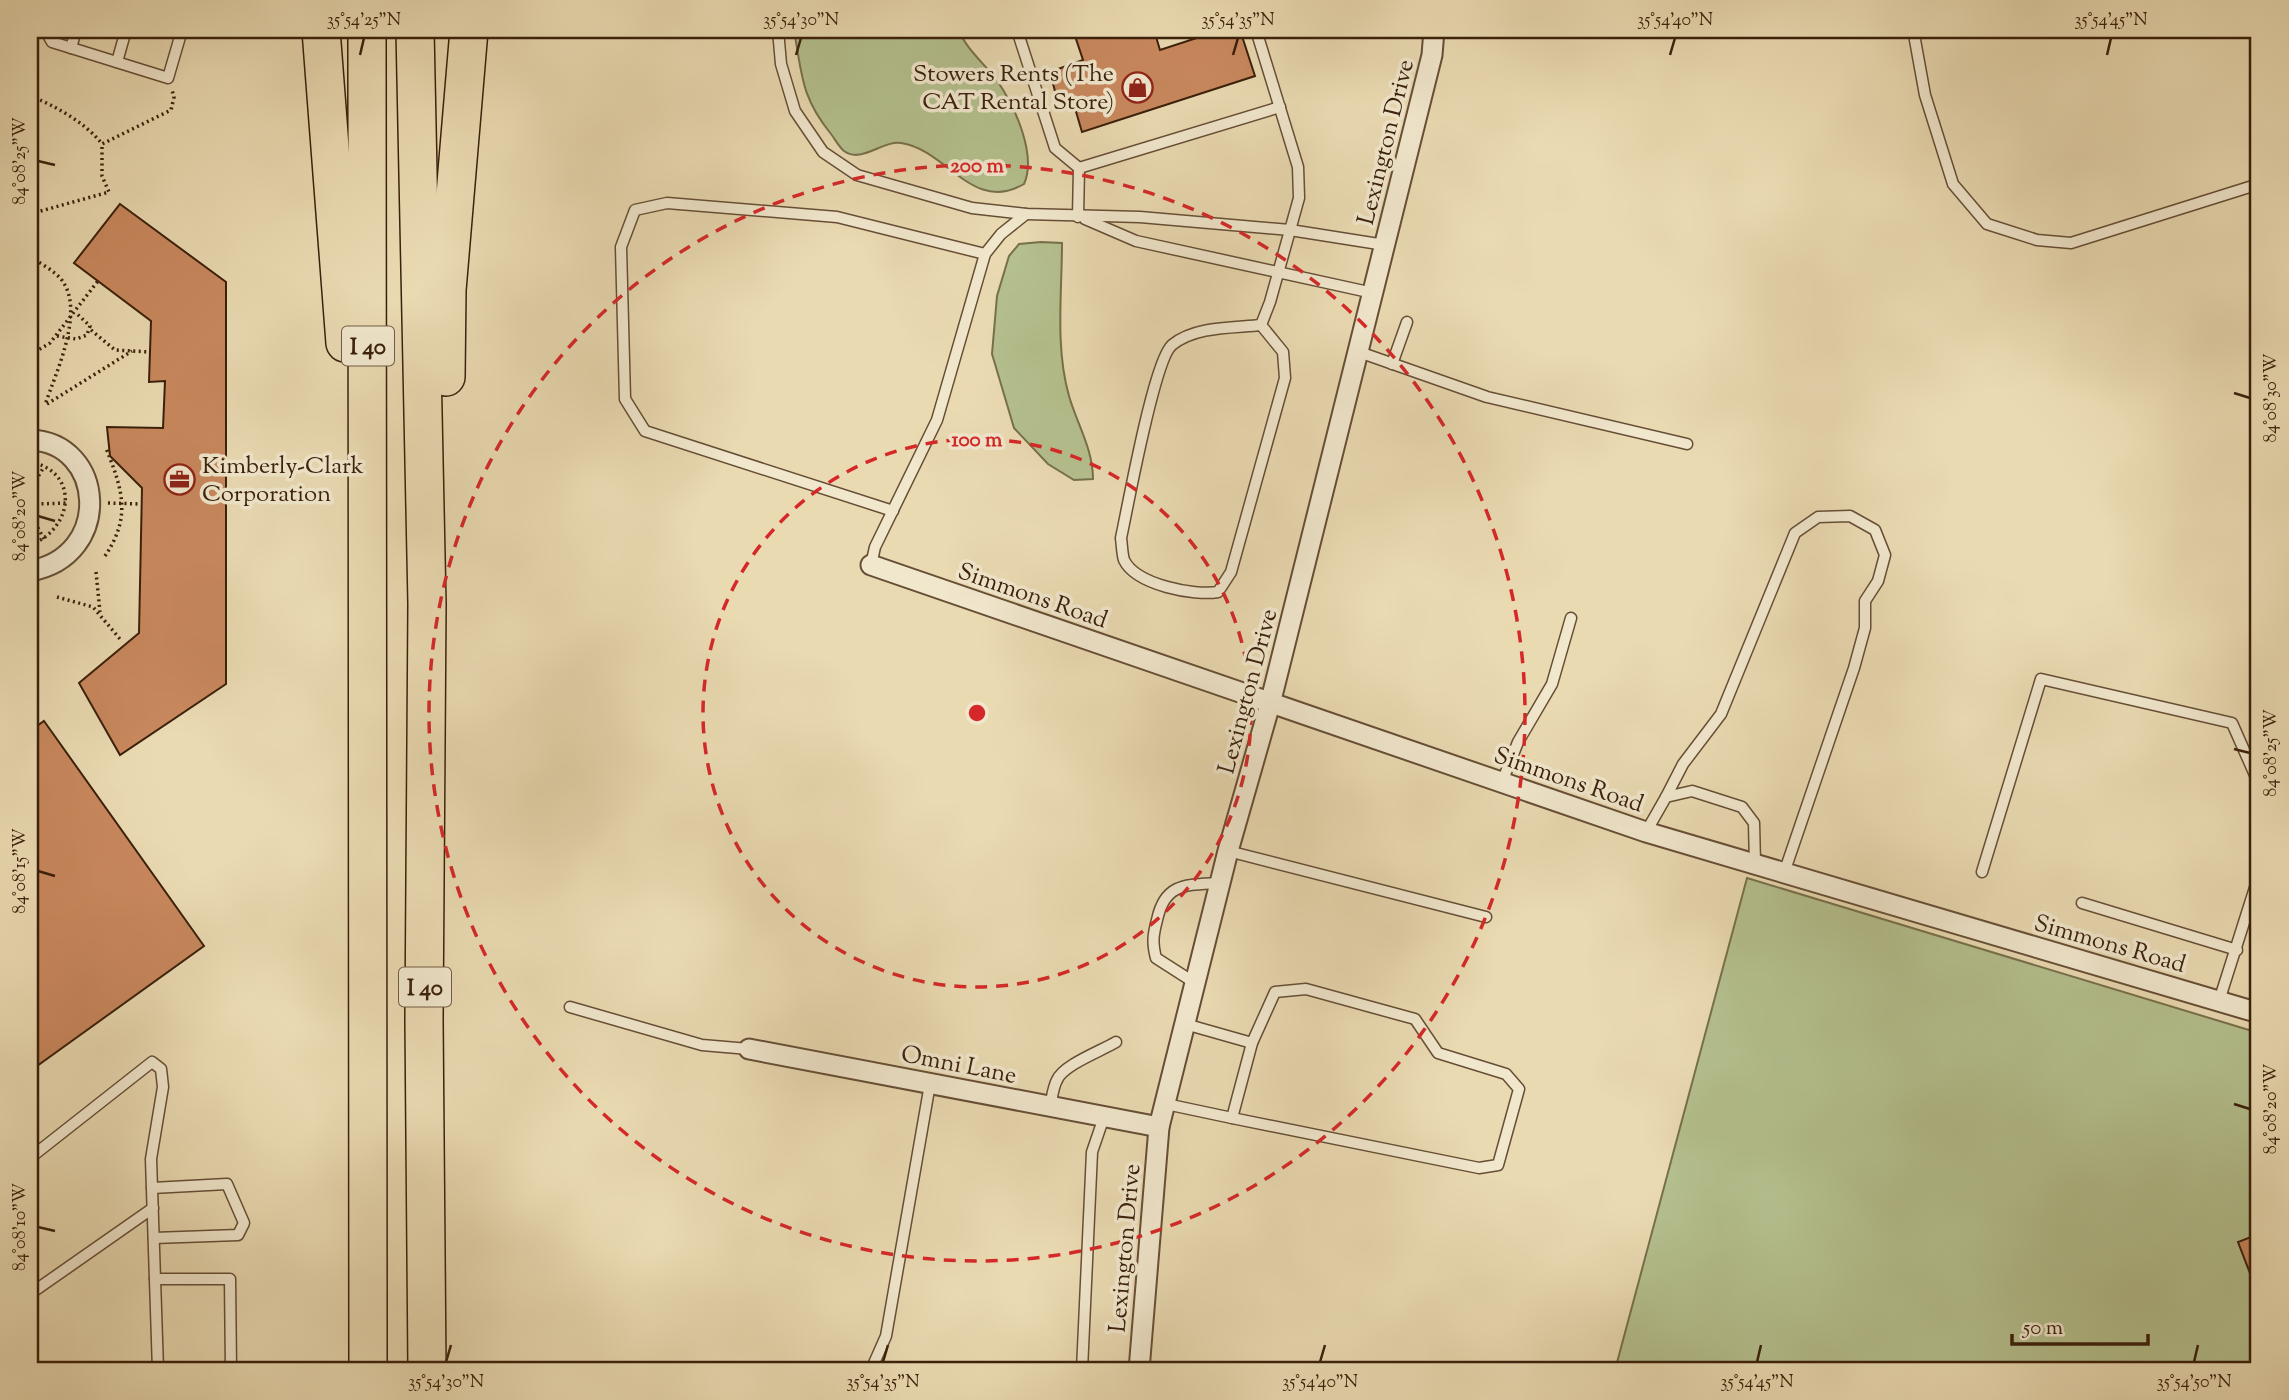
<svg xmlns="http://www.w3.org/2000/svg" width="2289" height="1400" font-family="'Sorts Mill Goudy',serif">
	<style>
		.green { fill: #b4c08e; stroke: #77704c; stroke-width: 2 }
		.building { fill: #c9885e; stroke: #3a200b; stroke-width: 2 }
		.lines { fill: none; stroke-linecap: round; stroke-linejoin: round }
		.service-casing { stroke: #664e35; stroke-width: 13 }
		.minor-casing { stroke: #664e35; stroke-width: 23 }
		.motorway-casing { stroke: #3a200b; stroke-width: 40 }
		.path { stroke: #3a200b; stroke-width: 3.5; stroke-dasharray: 2 3.5; stroke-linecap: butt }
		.service { stroke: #f1e7cd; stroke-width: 10 }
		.minor { stroke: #f1e7cd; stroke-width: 19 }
		.motorway { stroke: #eadab2; stroke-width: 37 }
		.ticks { fill: none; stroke: #3a200b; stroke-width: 2.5 }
		.ring { fill: none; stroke: #d62828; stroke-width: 3.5; stroke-dasharray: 12 9 }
		.labels { text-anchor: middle; stroke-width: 7; stroke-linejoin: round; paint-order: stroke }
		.shield { fill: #f1e7cd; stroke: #715c45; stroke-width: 2 }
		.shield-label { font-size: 23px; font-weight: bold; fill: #3a200b }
		.poi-label { font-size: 24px; fill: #3a200b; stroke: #f1e7cd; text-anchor: end }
		.street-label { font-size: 24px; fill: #3a200b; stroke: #f1e7cd }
		.centre { fill: #d62828; stroke: #f1e7cd; stroke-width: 3.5 }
		.ring-label { font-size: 21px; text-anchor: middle; font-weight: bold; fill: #d62828; stroke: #f1e7cd; stroke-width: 7; stroke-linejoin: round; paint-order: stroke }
		.neatline { fill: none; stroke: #3a200b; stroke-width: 2.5 }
		.ticks-label { font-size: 18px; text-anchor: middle; fill: #3a200b }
	</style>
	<rect width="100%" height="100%" fill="#eadab2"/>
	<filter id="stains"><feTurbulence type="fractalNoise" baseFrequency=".00286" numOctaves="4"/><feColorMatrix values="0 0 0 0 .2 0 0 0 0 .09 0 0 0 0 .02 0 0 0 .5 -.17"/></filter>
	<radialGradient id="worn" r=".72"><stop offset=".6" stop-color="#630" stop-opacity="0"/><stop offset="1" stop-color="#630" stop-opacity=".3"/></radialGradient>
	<g class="green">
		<path d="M794,30h164c10,21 26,33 40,52 17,25 39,73 26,102 -52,30 -76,-34 -123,-41 -18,-3 -40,21 -57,8 -5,-4 -9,-12 -13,-17 -30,-37 -29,-59 -37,-104z"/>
		<path d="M1041,242l21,1c0,50 -7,104 7,153 8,28 24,53 24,83l-19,1 -26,-16 -34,-36 -22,-74 5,-58 12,-40 10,-12z"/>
		<polygon points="1747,878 2259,1033 2259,1370 1615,1370"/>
	</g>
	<g class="building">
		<polygon points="1073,30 1154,30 1160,50 1221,30 1240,30 1255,76 1082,132 1072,98 1058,103 1050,72 1083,60"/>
		<polygon points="120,204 226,282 226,684 120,755 79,683 139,633 142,488 110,456 107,427 163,428 165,381 149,382 151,321 74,263"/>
		<polygon points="44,721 204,946 30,1071 30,731"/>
		<polygon points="2256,1235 2259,1244 2258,1294 2238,1242"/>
	</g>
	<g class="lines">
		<defs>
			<g id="service">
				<polyline points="45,30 52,42 168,78 182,30"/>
				<polyline points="778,30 781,64 795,111 823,152 857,175 972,208 1026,214 1140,217 1290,230 1385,245"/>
				<polyline points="1017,30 1055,148 1079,168"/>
				<path d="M1256,30l42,137 1,31 -29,104 -9,23c-28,3 -66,1 -89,20 -18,15 -44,161 -51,193 1,7 1,16 3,22 12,25 70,36 94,32l13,-20 54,-194 -2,-26 -22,-27"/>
				<polyline points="1918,30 1915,40 1925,95 1953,184 1987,224 2037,240 2071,243 2259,184"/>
				<polyline points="71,48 76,30"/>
				<polyline points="117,62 126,30"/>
				<polyline points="1079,168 1280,107"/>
				<polyline points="1078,217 1079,168"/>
				<polyline points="1085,219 1136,241 1373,293"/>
				<polyline points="1359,352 1487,397 1687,444"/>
				<polyline points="1392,364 1407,322"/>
				<polyline points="893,511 645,431 625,399 621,247 635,210 667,203 837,217 985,254"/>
				<polyline points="871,565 875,547 937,420 985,254 1001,234 1026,214"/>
				<polyline points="1502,782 1518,742 1552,684 1571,618"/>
				<polyline points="1666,797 1683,764 1721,714 1795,533 1818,517 1850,516 1875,530 1885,555 1878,581 1865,601 1865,628 1854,668 1784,873"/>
				<polyline points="1646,832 1666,797 1692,791 1742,807 1754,823 1755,864"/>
				<polyline points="1228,851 1486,917"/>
				<polyline points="1982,872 2041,679 2232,723 2259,784"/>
				<polyline points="2082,903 2237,950"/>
				<path d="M1195,983l-39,-25c-4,-15 -3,-23 1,-38 8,-38 30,-35 63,-37"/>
				<polyline points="2219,1001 2259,875"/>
				<polyline points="570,1007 702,1045 749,1049"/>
				<polyline points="1166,1104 1232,1118 1252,1043 1185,1024"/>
				<path d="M1050,1107c2,-9 3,-20 7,-27 6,-15 44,-29 59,-38"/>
				<polyline points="1232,1118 1479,1168 1498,1165 1519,1089 1506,1074 1438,1053 1415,1019 1306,989 1275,992 1252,1043"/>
				<polyline points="30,1158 152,1062 161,1069 163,1087 151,1159 158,1370"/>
				<polyline points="152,1188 227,1184 244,1223 238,1235 154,1238"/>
				<polyline points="155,1279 230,1279 231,1370"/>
				<polyline points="30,1294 153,1208"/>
				<polyline points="871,1370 886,1336 930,1084"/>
				<polyline points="1082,1370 1092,1152 1104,1117"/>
			</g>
			<g id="minor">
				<path d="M30,440c75,2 84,116 0,131"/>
				<polyline points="871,565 1646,832 2259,1013"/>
				<polyline points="749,1049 1159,1127"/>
				<polyline points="1139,1370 1159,1127 1228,851 1270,704 1432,55 1434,30"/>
			</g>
			<g id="motorway">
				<polyline points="321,30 345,343"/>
				<polyline points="367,30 368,1370"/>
				<polyline points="415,30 427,604 424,1020 427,1370"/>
				<polyline points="446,377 447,290 469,30"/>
			</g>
		</defs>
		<use href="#service" class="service-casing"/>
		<use href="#minor" class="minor-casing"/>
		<use href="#motorway" class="motorway-casing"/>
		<g class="path">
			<path d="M30,96c24,9 56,27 72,48"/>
			<polyline points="30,214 109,192 102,176 102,144 171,110 174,97 172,90"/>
			<path d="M30,257c10,6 23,13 31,22 25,31 -5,93 -16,126"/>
			<polyline points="91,330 115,350 150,352"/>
			<polyline points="57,336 76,339 87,335 90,326 76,313"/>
			<polyline points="30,355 50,343 98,281"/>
			<polyline points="30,403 33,404"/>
			<polyline points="47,404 132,351"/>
			<path d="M30,462c50,9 44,67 0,83"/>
			<polyline points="30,490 44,467"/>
			<polyline points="30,492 36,497 36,504"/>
			<polyline points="108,503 141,504"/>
			<polyline points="36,504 66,503"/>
			<polyline points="30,513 44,539"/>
			<path d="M105,556c27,-40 17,-67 1,-108"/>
			<polyline points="96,572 100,612"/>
			<polyline points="57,597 93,607 120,639"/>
		</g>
		<use href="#service" class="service"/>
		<use href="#minor" class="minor"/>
		<use href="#motorway" class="motorway"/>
	</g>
	<path class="ticks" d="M360,55l4,-17M796,55l5,-17M1233,55l5,-17M1670,55l5,-17M2107,55l4,-17M38,161l17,4M2234,393l16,5M38,516l17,5M2234,749l16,4M38,871l17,5M2234,1104l16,5M38,1227l17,4M446,1362l5,-17M883,1362l5,-17M1320,1362l5,-17M1757,1362l4,-17M2194,1362l4,-17"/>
	<g class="ring">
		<circle cx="977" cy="713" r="274"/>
		<circle cx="977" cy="713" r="548"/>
	</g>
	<defs>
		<symbol id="shop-ring" viewBox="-11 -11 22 22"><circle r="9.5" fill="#f1e7cd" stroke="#8f2418" stroke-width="1.5"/><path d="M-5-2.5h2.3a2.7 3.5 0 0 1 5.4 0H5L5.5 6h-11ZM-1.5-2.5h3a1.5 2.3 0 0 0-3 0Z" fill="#8f2418"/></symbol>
		<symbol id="office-ring" viewBox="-11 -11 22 22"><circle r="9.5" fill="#f1e7cd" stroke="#8f2418" stroke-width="1.5"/><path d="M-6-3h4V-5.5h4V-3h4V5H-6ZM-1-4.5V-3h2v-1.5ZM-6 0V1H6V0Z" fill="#8f2418"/></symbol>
	</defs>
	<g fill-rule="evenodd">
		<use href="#shop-ring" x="1120" y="70" width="35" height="35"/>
		<use href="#office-ring" x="162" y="462" width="35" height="35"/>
	</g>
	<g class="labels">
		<g class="shield">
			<rect x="342" y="326.5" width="52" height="39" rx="5"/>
			<rect x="399" y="967.5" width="52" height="39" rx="5"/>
		</g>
		<g class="shield-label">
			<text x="368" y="354">I 40</text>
			<text x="425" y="995">I 40</text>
		</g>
		<g class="poi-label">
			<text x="1114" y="81">Stowers Rents (The<tspan x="1114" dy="28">CAT Rental Store)</tspan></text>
			<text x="202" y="473" text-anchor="start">Kimberly-Clark<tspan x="202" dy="28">Corporation</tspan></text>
		</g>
		<g class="street-label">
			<text transform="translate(1385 142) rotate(-76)" y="8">Lexington Drive</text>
			<text transform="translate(1033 595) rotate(19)" y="8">Simmons Road</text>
			<text transform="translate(1247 691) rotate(-75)" y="8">Lexington Drive</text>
			<text transform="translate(1569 779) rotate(19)" y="8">Simmons Road</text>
			<text transform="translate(2110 943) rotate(16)" y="8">Simmons Road</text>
			<text transform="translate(959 1064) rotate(11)" y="8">Omni Lane</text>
			<text transform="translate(1124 1248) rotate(-85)" y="8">Lexington Drive</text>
		</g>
	</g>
	<circle cx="977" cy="713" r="10" class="centre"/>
	<g class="ring-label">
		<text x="977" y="172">200 m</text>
		<text x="977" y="446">100 m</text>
	</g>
	<rect width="2289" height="1400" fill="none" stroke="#eadab2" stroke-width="77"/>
	<path d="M2012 1334v10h136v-10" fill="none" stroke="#3a200b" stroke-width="3.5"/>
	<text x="2023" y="1334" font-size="21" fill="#3a200b" stroke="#f1e7cd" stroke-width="5" paint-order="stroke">50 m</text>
	<rect x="38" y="38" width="2212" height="1324" class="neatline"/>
	<g class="ticks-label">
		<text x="364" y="25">35°54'25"N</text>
		<text x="801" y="25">35°54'30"N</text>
		<text x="1238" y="25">35°54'35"N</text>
		<text x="1675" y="25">35°54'40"N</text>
		<text x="2111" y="25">35°54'45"N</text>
		<text transform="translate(19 161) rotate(-90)" y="6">84°08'25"W</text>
		<text transform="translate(2270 398) rotate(-90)" y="6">84°08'30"W</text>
		<text transform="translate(19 516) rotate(-90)" y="6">84°08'20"W</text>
		<text transform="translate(2270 753) rotate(-90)" y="6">84°08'25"W</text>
		<text transform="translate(19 871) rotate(-90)" y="6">84°08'15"W</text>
		<text transform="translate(2270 1109) rotate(-90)" y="6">84°08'20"W</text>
		<text transform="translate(19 1227) rotate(-90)" y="6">84°08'10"W</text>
		<text x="446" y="1387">35°54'30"N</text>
		<text x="883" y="1387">35°54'35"N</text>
		<text x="1320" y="1387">35°54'40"N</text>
		<text x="1757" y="1387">35°54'45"N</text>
		<text x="2194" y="1387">35°54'50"N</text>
	</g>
	<rect width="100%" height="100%" filter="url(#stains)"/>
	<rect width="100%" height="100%" fill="url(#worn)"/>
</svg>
